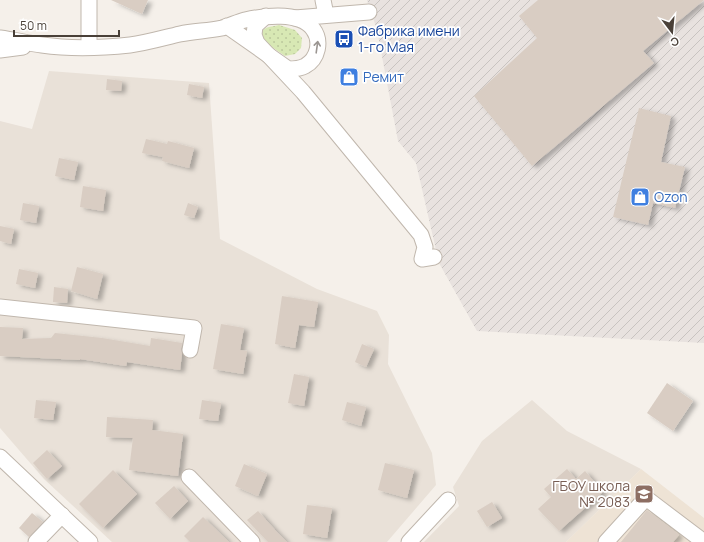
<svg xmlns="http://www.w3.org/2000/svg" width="704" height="542" font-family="Manrope,sans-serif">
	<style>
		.residential { fill: #e9e1d8 }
		.industrial { fill: url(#industrial-furrows) }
		.education { fill: #eee3d5 }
		.grass { fill: url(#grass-dots) }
		.building { fill: #d9cdc3; filter: url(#shadow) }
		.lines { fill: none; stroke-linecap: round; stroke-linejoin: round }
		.minor-casing { stroke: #c0b7ad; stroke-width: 17 }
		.minor { stroke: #fff; stroke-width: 15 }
		.oneway { stroke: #9b9692 }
		.labels { text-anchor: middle; stroke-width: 3.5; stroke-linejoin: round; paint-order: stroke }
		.transit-label { font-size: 14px; fill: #164399; stroke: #fff; text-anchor: start }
		.shop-label { font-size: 14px; fill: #366cbe; stroke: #fff; text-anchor: start }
		.education-label { font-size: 14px; fill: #785e54; stroke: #fff; text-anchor: end }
	</style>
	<defs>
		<pattern id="industrial-furrows" width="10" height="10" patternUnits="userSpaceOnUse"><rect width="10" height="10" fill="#e8e2df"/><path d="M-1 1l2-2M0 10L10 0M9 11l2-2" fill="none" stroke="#c8c3c0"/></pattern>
		<pattern id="grass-dots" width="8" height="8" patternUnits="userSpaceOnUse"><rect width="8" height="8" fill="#d8e8b4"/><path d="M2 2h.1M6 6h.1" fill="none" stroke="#bbc89c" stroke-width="1.8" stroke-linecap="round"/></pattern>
		<filter id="shadow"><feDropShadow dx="4.5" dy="2.5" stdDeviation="2" flood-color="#0004"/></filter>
	</defs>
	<rect width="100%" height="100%" fill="#f5f0ea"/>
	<g class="residential">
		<polygon points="49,71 209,83 220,239 317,289 377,311 389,335 388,364 432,453 436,485 387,542 112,542 44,479 0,428 0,121 32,129"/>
		<polygon points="532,400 567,431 641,469 566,542 424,542 459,506 453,487 482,441"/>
	</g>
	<polygon class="industrial" points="367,0 704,0 704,343 477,331 439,263 416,163 398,141 377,30"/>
	<polygon class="education" points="641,469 704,518 704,542 566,542"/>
	<path class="grass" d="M279,25l16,5 7,8 -1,10 -6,6 -10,2 -22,-15 -3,-5c3,-10 10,-9 19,-11z"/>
	<g class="building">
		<polygon points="111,0 148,0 142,14"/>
		<polygon points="538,0 704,0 643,51 654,63 532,166 474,96 537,38 519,16"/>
		<polygon points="107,79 122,81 121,91 106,90"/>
		<polygon points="189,84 204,87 202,98 187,95"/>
		<polygon points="639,108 671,116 661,162 685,167 675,208 653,203 648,225 613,217"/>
		<polygon points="146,139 167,144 168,141 194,148 189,168 162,161 163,157 142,153"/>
		<polygon points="59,158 78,162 74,180 55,176"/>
		<polygon points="83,186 106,190 103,211 80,207"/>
		<polygon points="23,203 39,206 36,223 20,220"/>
		<polygon points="188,203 198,207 194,218 184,215"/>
		<polygon points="0,226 14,229 11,244 0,241"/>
		<polygon points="77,267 103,274 97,299 71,291"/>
		<polygon points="19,269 38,273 35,288 16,284"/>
		<polygon points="54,287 68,289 67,303 53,302"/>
		<polygon points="282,296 318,302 314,327 299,325 295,348 275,344"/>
		<polygon points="221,324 244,328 240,350 247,351 243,374 213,369"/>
		<polygon points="0,327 23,328 22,339 51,338 55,333 102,338 150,346 151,338 182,343 181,349 182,354 180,370 127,362 126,366 80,359 80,360 0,356"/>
		<polygon points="362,344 374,349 366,367 355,362"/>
		<polygon points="294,374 309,377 304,406 288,403"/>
		<polygon points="667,383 693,401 673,431 647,413"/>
		<polygon points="36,400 56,402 53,420 34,418"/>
		<polygon points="202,400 221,403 218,421 199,419"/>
		<polygon points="347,402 366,407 361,426 342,420"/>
		<polygon points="107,417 153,420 152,430 183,434 178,476 129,470 133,438 106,437"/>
		<polygon points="47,450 62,466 47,479 33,463"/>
		<polygon points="385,463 414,470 407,498 378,490"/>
		<polygon points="244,464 267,474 258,496 235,486"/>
		<polygon points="567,469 576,479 585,471 603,492 559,531 538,509 551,497 544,489"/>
		<polygon points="113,470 137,494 103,528 79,504"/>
		<polygon points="174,486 188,501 170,519 155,503"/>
		<polygon points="492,502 502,518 487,527 477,511"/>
		<polygon points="307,505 332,508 327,538 303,534"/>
		<polygon points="647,510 679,535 673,542 621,542"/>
		<polygon points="258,511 276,531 287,542 268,542 247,520"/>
		<polygon points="32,513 43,522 29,537 19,528"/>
		<polygon points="203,517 229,542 190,542 184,536"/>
	</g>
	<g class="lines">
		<defs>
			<g id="minor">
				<polyline points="323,0 326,15"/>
				<polyline points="266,16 255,26 254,35 257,43 303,92 421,235 425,247 422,259 434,257"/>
				<polyline points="295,18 369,12"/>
				<path d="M0,38c14,2 28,5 42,7 28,4 59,3 88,0 16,-2 33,-7 50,-11 14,-3 28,-3 42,-6 8,-2 15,-6 23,-8 19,-4 55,-9 68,9 9,12 5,30 -8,37 -5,3 -11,3 -17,3l-61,-43"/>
				<polyline points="89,47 89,0"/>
				<polyline points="0,50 23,47"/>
				<polyline points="0,307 194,328 190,350"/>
				<polyline points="0,457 90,542"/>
				<polyline points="189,477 252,542"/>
				<polyline points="36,542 62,515"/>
				<polyline points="409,542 448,500"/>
				<polyline points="606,542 646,498 704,542"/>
			</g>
		</defs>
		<use href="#minor" class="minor-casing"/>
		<use href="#minor" class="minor"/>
	</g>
	<defs><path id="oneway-shaft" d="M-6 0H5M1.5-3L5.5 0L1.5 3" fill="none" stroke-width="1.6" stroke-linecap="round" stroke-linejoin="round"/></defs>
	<use class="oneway" href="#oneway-shaft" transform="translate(317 47) rotate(-82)"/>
	<defs>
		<symbol id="bus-square" viewBox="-11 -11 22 22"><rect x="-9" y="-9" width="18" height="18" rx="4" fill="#1a4fb4" stroke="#fff"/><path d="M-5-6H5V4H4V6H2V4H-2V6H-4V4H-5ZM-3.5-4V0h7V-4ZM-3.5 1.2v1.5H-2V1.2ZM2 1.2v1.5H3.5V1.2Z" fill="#fff"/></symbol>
		<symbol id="shop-square" viewBox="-11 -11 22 22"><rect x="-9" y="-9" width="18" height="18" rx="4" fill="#3f7fe0" stroke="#fff"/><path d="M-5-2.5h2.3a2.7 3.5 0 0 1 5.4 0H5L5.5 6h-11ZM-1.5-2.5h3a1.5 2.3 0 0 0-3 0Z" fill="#fff"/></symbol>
		<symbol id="school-square" viewBox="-11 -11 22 22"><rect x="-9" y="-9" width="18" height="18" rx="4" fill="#8d6e63" stroke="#fff"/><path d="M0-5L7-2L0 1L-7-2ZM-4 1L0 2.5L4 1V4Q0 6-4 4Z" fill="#fff"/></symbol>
	</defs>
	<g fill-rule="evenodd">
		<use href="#bus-square" x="333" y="28" width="22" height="22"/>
		<use href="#shop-square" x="338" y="66" width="22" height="22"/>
		<use href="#shop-square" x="629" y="186" width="22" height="22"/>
		<use href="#school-square" x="633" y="483" width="22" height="22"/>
	</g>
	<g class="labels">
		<g class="transit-label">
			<text x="358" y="36">Фабрика имени<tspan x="358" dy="16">1-го Мая</tspan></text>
		</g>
		<g class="shop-label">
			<text x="363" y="82">Ремит</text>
			<text x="654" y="202">Ozon</text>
		</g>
		<g class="education-label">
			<text x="630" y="491">ГБОУ школа<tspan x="630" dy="16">№ 2083</tspan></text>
		</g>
	</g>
	<g transform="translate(672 32) rotate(164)" stroke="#ffffff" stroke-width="3" paint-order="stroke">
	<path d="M0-3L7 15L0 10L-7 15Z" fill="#494038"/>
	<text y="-6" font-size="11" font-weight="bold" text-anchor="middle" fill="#494038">С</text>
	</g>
	<path d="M14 30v6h105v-6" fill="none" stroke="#494038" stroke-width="2"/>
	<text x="20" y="30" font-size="12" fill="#494038" stroke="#ffffff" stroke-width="3" paint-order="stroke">50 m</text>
</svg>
